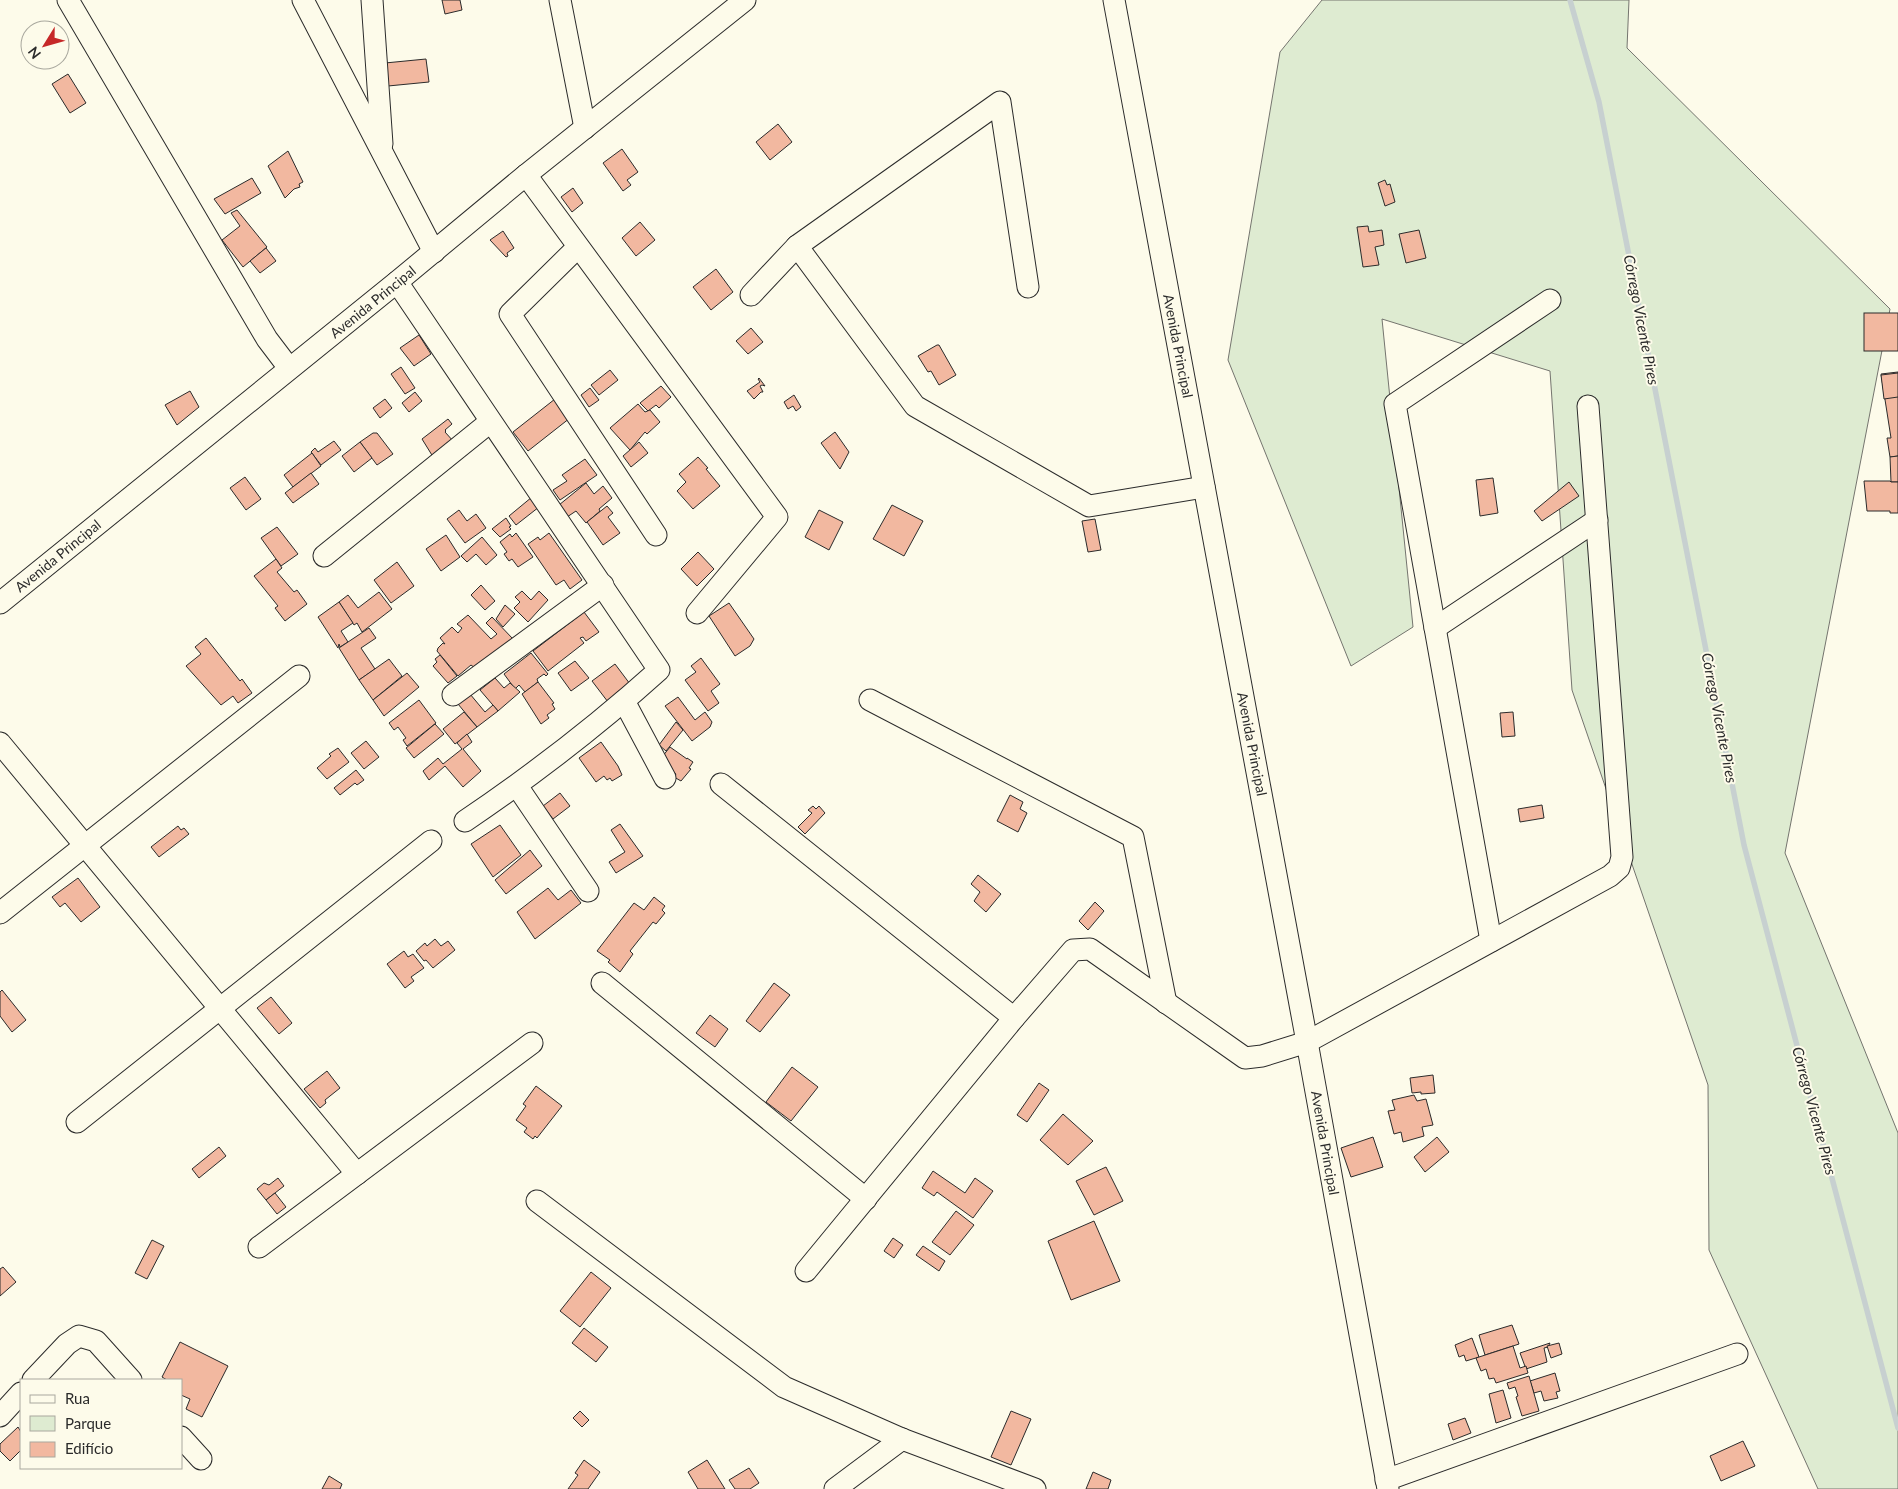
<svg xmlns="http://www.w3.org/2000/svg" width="1898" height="1489" font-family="Lato,sans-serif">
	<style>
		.green { fill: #deebd1; stroke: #74746e }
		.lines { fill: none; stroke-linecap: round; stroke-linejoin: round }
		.stream { stroke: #c7d0d0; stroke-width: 5.5 }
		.building { fill: #f2b8a0; stroke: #2b2b2b }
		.minor-casing { stroke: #2b2b2b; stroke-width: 23 }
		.minor { stroke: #fdfbea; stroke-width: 21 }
		.labels { text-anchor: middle; stroke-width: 4; stroke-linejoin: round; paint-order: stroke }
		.street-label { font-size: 14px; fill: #2b2b2b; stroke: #fdfbea }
		.water-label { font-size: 15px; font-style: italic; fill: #2b2b2b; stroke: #fdfbea }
	</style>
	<rect width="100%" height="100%" fill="#fdfbea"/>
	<polygon class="green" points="1322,0 1629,0 1627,48 1890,309 1785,853 1898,1133 1898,1489 1818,1489 1709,1250 1708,1085 1572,690 1550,371 1382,319 1413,627 1351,666 1228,360 1280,52"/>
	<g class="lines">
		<polyline class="stream" points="1570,0 1599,102 1744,845 1898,1428"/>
	</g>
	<g class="building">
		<polygon points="442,0 460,0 462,10 445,14"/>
		<polygon points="426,59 429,82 388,86 385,63"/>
		<polygon points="68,74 86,103 70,113 52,84"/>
		<polygon points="778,124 792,142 770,160 756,142"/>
		<polygon points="622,149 638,172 627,180 631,185 623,191 603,163"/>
		<polygon points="288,151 303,182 299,184 300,187 294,189 285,198 268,166"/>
		<polygon points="252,178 261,193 225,214 214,199"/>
		<polygon points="1385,180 1387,185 1390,184 1395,202 1385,206 1378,183"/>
		<polygon points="573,188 583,203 572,212 561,197"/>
		<polygon points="237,210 267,247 243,267 222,240 240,226 231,213"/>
		<polygon points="640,222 655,240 636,256 622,238"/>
		<polygon points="1368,226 1369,232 1382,230 1384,245 1375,247 1379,265 1363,267 1357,227"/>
		<polygon points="1419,230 1426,258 1406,263 1399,234"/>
		<polygon points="503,231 514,248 507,253 508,256 506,257 490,240"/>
		<polygon points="266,248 276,261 260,273 250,261"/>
		<polygon points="716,269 733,292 711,310 693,287"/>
		<rect x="1864" y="313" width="34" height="38"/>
		<polygon points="751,328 763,342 748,354 736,341"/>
		<polygon points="419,335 431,354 414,366 400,348"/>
		<polygon points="937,345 939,345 956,375 939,385 931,371 928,372 918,356"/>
		<polygon points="401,367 415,388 405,394 391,374"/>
		<polygon points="610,370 618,380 599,395 591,385"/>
		<polygon points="1898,372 1898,456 1890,457 1887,438 1891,438 1881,374"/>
		<polygon points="1898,373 1898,397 1884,399 1881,375"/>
		<polygon points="759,378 765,386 762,385 760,386 763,392 761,392 754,399 747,391 760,382 758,379"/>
		<polygon points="661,386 671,397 659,408 656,405 648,411 640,403"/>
		<polygon points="590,388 599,400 589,407 581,395"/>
		<polygon points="190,391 199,407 177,425 165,405"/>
		<polygon points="415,392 422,401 409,412 402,403"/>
		<polygon points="794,395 801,407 796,411 793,406 788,409 784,402"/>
		<polygon points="385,399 392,408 380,418 373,408"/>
		<polygon points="555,399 570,418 528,451 513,432"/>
		<polygon points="638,404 645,412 650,410 660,422 647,434 645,432 630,450 610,428"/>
		<polygon points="448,419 452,424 445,430 446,431 445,432 454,442 435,460 422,439"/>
		<polygon points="835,432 849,452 840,469 821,443"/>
		<polygon points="373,433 377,433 393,454 377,465 360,442"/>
		<polygon points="334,441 341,450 321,465 311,452 315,448 318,452"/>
		<polygon points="360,442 372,458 354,472 342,456"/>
		<polygon points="639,442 648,453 631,467 623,456"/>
		<polygon points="312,453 321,466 293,487 284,475"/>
		<polygon points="1898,456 1898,482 1891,482 1890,457"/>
		<polygon points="698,457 708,468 706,469 720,486 693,509 677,491 686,482 679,474"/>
		<polygon points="585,459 597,475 560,500 553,490 567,481 562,475"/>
		<polygon points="311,473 319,484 293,503 285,493"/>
		<polygon points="245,477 261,499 246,510 230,488"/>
		<polygon points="1493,478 1498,513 1480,516 1476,480"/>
		<polygon points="1864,481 1890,481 1891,482 1898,482 1898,513 1890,513 1890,511 1867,511"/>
		<polygon points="1569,482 1579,496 1542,521 1534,511"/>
		<polygon points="586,483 594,494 603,486 612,498 599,509 600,511 586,523 576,511 567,517 559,505"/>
		<polygon points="532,497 539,507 516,525 509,516"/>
		<polygon points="892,505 923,521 904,556 873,539"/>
		<polygon points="607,506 613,513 608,517 620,533 603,545 587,522"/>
		<polygon points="459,510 467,521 476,514 486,528 465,543 447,519"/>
		<polygon points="819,510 843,522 829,550 805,537"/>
		<polygon points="506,518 511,526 509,527 511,529 500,537 492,529"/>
		<polygon points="1095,519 1101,550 1088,552 1082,521"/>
		<polygon points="277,527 298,554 281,566 261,538"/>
		<polygon points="516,533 533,557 518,567 512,559 509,561 504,554 507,552 500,542 510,534 512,537"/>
		<polygon points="549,533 582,580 570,589 564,580 556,585 528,544 538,537 540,540"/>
		<polygon points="446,535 460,557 441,571 426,549"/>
		<polygon points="482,537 497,555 486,565 476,554 467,562 461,556"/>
		<polygon points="698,552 714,569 697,586 681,569"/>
		<polygon points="276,559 282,568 277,572 294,592 297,590 307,604 285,621 275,608 278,606 254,576"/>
		<polygon points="397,562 414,586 391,603 374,580"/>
		<polygon points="481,585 495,601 485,610 471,595"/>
		<polygon points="522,591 531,600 539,591 548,600 528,622 514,608 520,602 515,597"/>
		<polygon points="379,592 392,609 362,632 357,623 354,625 339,602 348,595 358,608"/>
		<polygon points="339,602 353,623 341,631 348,642 340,647 339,644 338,648 318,617"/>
		<polygon points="729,603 754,639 750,646 735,656 709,616"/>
		<polygon points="505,605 515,614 503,627 496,619"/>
		<polygon points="584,612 599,632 586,641 583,637 580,638 584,643 548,671 533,651"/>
		<polygon points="468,615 491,639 497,634 486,623 492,617 513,639 475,668 471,665 458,676 437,651 438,648 443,643 445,644 440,638 452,627 458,633 462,628 457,624"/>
		<polygon points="369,628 376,638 361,648 375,669 359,680 339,648"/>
		<polygon points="206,638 240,681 242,679 252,693 238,703 233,696 221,705 186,666 201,654 195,647"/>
		<polygon points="531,653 548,674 546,676 544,674 537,679 538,682 525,692 519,685 515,689 504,674"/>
		<polygon points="440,655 457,676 448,683 433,666 437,662 435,659"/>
		<polygon points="701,658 720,684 711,691 719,703 708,711 685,680 696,672 691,666"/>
		<polygon points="389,659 402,676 373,700 359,680"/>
		<polygon points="575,661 589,678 571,691 558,673"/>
		<polygon points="615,664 630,684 608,702 592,681"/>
		<polygon points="407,673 419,687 384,716 373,700"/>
		<polygon points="495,678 504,688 510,683 520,692 498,711 480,690"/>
		<polygon points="538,682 554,703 552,704 555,709 547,715 549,718 541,724 522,694"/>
		<polygon points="470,694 485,712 493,705 498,711 477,727 458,704"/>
		<polygon points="678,697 695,720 705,712 712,722 710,727 692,741 665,706"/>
		<polygon points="419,700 436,723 407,746 403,740 406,738 398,727 394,730 389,723"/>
		<polygon points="464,712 477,727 455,744 443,729"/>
		<polygon points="1513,712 1515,736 1502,737 1500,713"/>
		<polygon points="676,722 683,730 666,751 659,745"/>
		<polygon points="435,724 444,734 414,758 406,748"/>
		<polygon points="467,734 472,742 463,749 481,771 463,787 445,766 429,780 423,771 438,758 443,764 462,749 457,743"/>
		<polygon points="366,741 379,757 364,769 351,753"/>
		<polygon points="601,742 618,766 622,775 612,781 610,778 607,780 604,776 596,782 579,758"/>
		<polygon points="670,747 687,759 687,758 693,762 689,768 691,769 681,781 674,777 676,774 658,762"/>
		<polygon points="338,748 349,762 327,779 317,768 331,756 329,754"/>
		<polygon points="356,770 364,780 357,785 355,783 340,795 334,788"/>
		<polygon points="560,793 570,806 553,819 543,806"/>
		<polygon points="1010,795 1023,802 1020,809 1027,813 1018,832 997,821"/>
		<polygon points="1542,805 1544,818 1520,822 1518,809"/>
		<polygon points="813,806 816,809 819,806 825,813 805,834 798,827 812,813 808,810"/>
		<polygon points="620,824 643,856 616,873 609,862 625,852 611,830"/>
		<polygon points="500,825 521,855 493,877 471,844"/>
		<polygon points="178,826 181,830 184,828 189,834 159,857 151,847"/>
		<polygon points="530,850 542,866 506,894 495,880"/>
		<polygon points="978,875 1001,894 986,912 974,901 980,892 971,884"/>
		<polygon points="78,878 100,907 81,922 65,903 60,907 52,897"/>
		<polygon points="548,888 558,900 571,890 581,903 535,939 517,912"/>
		<polygon points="654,897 665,906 662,910 665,913 656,924 653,922 630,951 633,954 620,972 608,962 610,960 597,951 634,903 644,910"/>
		<polygon points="1095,902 1104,911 1088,930 1079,921"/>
		<polygon points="435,939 441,946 448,941 455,950 433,968 426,960 424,961 416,951 425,943 427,946"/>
		<polygon points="404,951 408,957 413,954 424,968 411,977 414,981 405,988 387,964"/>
		<polygon points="774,983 790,995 760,1032 746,1021"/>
		<polygon points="2,990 26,1020 12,1032 0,1016 0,992"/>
		<polygon points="271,997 292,1023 279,1034 257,1008"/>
		<polygon points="710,1015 728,1029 715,1047 696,1033"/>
		<polygon points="792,1067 818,1087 791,1121 766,1102"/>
		<polygon points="327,1071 340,1088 325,1100 326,1103 320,1108 304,1089"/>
		<polygon points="1433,1075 1435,1093 1421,1094 1421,1092 1412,1093 1410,1078"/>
		<polygon points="1039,1083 1049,1090 1027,1122 1017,1115"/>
		<polygon points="536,1086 562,1106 537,1138 535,1136 533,1139 524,1132 527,1128 516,1120 526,1106 523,1104"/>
		<polygon points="1414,1095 1417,1101 1426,1099 1433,1125 1422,1127 1424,1136 1403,1142 1401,1132 1394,1134 1388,1111 1395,1110 1392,1100"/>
		<polygon points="1063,1114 1093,1141 1068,1165 1040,1140"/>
		<polygon points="1373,1137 1383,1167 1351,1177 1341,1148"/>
		<polygon points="1437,1137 1449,1152 1425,1172 1414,1157"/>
		<polygon points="219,1147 226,1156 199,1178 192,1169"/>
		<polygon points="1106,1167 1123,1201 1094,1215 1076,1181"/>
		<polygon points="933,1171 965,1193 975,1178 993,1191 973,1218 937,1192 934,1196 922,1188"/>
		<polygon points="278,1178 284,1186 266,1200 257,1189 264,1183 269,1185"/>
		<polygon points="275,1193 286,1207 277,1214 266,1200"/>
		<polygon points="956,1211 974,1225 950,1255 932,1242"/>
		<polygon points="1094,1221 1120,1281 1071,1300 1048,1241"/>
		<polygon points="893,1238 903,1245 894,1258 884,1251"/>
		<polygon points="152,1240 164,1246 147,1279 135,1273"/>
		<polygon points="923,1246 945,1261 939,1271 916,1255"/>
		<polygon points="3,1267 16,1282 0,1296 0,1269"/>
		<polygon points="591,1272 611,1288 580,1327 560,1311"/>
		<polygon points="1512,1325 1519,1344 1485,1355 1479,1335"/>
		<polygon points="584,1328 608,1347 596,1362 572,1343"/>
		<polygon points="1472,1338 1479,1357 1466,1361 1464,1355 1459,1357 1455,1345"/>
		<polygon points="180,1342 228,1366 202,1417 186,1409 190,1399 181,1395 181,1380 167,1380 162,1377"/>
		<polygon points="1550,1343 1548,1347 1544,1348 1547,1362 1526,1369 1520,1353"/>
		<polygon points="1559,1343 1562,1354 1551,1358 1547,1346"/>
		<polygon points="1513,1346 1520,1368 1526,1366 1528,1373 1496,1383 1494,1378 1489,1379 1486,1369 1481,1371 1476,1358"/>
		<polygon points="1555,1373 1560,1391 1556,1392 1558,1398 1544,1401 1541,1391 1534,1393 1530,1381"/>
		<polygon points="1529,1376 1539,1411 1522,1416 1516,1397 1518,1396 1515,1387 1509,1389 1507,1383"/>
		<polygon points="1503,1390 1511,1418 1496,1423 1489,1394"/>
		<polygon points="580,1411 589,1420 582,1427 573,1418"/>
		<polygon points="1011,1411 1031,1419 1011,1465 991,1457"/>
		<polygon points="1465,1418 1471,1433 1453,1440 1448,1424"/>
		<polygon points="18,1427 21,1432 21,1450 10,1461 0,1451 0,1444"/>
		<polygon points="1743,1441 1755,1466 1721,1481 1710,1456"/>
		<polygon points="584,1460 600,1472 588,1489 568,1489 578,1475 575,1473"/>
		<polygon points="707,1460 725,1489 698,1489 688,1472"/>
		<polygon points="749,1468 759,1483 750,1489 735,1489 729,1480"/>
		<polygon points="1093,1472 1111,1480 1108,1489 1086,1489"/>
		<polygon points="329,1476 342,1484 340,1489 322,1489"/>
	</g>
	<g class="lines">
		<defs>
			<g id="minor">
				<polyline points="68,0 267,339 289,368"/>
				<polyline points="303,0 434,252"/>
				<polyline points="372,0 382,144"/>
				<polyline points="560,0 585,128"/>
				<polyline points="1114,0 1307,1042 1388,1489"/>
				<polyline points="526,175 777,517 697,613"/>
				<polyline points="797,246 915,406 1089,506 1204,487"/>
				<polyline points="578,247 510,314 656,535"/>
				<path d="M397,282l262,388c-61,55 -126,105 -194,151"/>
				<polyline points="751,295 797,246 1000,102 1028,287"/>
				<polyline points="324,556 490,422"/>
				<polyline points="0,603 397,282 526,175 745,0"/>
				<polyline points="1435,628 1597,520"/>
				<polyline points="453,695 603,585"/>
				<polyline points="870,700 1133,837 1166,1003"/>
				<polyline points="624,701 665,778"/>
				<polyline points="0,743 357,1174"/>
				<polyline points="721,784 1014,1018"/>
				<polyline points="517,786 588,891"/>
				<polyline points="0,913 299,676"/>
				<polyline points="1491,941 1395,404 1550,300"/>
				<polyline points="602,983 866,1199"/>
				<polyline points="77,1122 431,841"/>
				<polyline points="537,1201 784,1387 902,1439 1035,1489"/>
				<polyline points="259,1247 532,1043"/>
				<polyline points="806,1271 1014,1018 1073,950 1090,949 1245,1058 1262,1056 1307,1042 1610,876 1619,868 1622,857 1588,406"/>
				<polyline points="33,1380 67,1344 79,1336 96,1341 131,1380"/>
				<polyline points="0,1416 21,1393"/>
				<polyline points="181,1437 201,1459"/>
				<polyline points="1386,1480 1737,1354"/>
				<polyline points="835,1489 902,1439"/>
			</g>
		</defs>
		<use href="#minor" class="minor-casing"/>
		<use href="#minor" class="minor"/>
	</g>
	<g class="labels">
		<g class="street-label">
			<text transform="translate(373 302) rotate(-39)" y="5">Avenida Principal</text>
			<text transform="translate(1178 346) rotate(79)" y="5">Avenida Principal</text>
			<text transform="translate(58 556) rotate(-39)" y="5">Avenida Principal</text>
			<text transform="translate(1252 744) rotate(79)" y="5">Avenida Principal</text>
			<text transform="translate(1325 1143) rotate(80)" y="5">Avenida Principal</text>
		</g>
		<g class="water-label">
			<text transform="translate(1641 320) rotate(79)" y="5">Córrego Vicente Pires</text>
			<text transform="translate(1719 718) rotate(79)" y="5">Córrego Vicente Pires</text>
			<text transform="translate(1814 1111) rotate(75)" y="5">Córrego Vicente Pires</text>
		</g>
	</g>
	<rect x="20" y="1379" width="162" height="90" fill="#fdfbea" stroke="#a9a89e"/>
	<rect x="30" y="1395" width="25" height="8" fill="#fdfbea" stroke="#a9a89e"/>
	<text x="65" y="1404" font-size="15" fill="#2b2b2b">Rua</text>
	<rect x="30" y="1416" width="25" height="15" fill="#deebd1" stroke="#a9a89e"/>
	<text x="65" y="1429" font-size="15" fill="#2b2b2b">Parque</text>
	<rect x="30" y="1442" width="25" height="15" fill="#f2b8a0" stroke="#a9a89e"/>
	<text x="65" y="1454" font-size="15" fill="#2b2b2b">Edifício</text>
	<g transform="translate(45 45) rotate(233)"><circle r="24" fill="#fdfbea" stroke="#a9a89e"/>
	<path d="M0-4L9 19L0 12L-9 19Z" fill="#c62828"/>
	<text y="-8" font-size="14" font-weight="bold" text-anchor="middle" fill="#2b2b2b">N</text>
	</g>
</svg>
